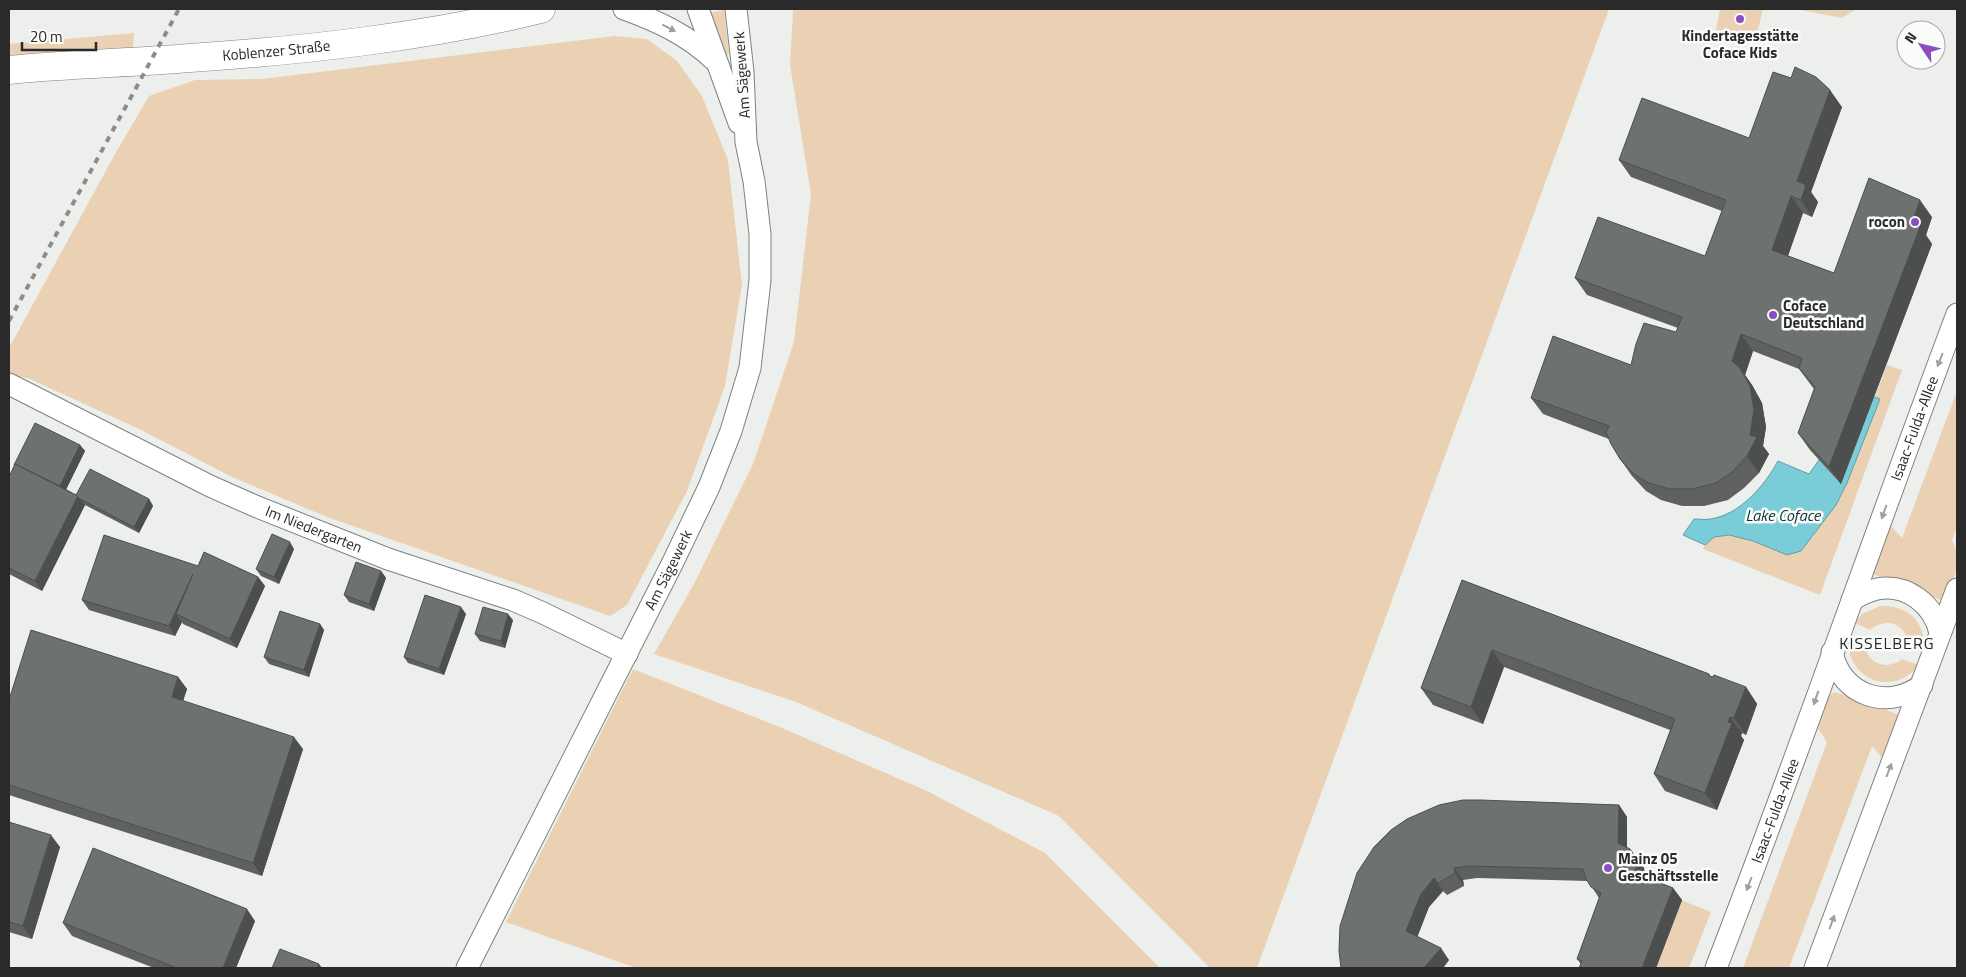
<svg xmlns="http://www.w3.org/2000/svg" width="1966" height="977" font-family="'Titillium Web',sans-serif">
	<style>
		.green { fill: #ebd1b3 }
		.water { fill: #7acdd8; stroke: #629ca4 }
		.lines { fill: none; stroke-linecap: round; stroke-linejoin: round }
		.minor-casing { stroke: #7f817e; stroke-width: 23 }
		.secondary-casing { stroke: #7f817e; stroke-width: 29 }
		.minor { stroke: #fff; stroke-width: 21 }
		.secondary { stroke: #fff; stroke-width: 28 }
		.rail { stroke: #8b8d8b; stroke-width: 4; stroke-dasharray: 6 6; stroke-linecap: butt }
		.wall { fill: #5e6160 }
		.shaded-wall { fill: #4c4f4e }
		.building { fill: #6d7170; stroke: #4c4f4e }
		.oneway { fill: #9f9f9f }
		.poi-dot { fill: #8e4cc1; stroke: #fafcf9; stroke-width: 2 }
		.labels { text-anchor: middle; stroke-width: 5; stroke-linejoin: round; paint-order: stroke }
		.poi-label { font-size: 15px; font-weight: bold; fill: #292a29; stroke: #fafcf9; text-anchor: start }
		.street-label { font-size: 15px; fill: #292a29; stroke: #fafcf9 }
		.water-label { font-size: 16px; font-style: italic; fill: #063136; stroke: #fafcf9 }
		.neighbourhood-label { font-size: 16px; letter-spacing: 1px; fill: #292a29; stroke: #fafcf9 }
	</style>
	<rect width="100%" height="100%" fill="#ecefec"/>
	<g class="green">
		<polygon points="794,9 1609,9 1257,968 1210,968 1059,816 796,702 654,654 695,582 753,464 794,342 811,194 790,65 793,11"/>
		<polygon points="1720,9 1763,9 1756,38 1716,30"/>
		<polygon points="1796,9 1856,9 1842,18"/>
		<polygon points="724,10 729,54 724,56 710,13"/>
		<polygon points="134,33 133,48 9,57 9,44"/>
		<polygon points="615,36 647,39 677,61 702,96 728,160 742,285 725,386 687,491 627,605 610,616 327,517 232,477 141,430 28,378 9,375 9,348 115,154 149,96 195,80 262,79"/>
		<path d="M1887,365l15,5 -82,225 -117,-46c11,-31 65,0 84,6l26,-18 66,-138 -4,-2z"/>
		<path d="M1957,391v135l-5,14c11,21 1,41 -6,62l-76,-29 17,-51 15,16z"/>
		<path d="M1880,606c29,-1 44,15 45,43l-17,-6c-3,-20 -23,-26 -38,-13l-15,-7 7,-9z"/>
		<path d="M1848,639l17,6c2,19 22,26 37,14l17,6c-26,33 -72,15 -71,-26z"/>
		<polygon points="633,669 782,728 927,791 1045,853 1160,968 636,968 506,922"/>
		<polygon points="1835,692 1903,716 1885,761 1872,746 1789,968 1743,968 1827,742 1813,721 1828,696"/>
		<polygon points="1681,900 1711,912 1689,968 1656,968"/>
	</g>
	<path class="water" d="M1848,387l32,12 -33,84 -11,22 -35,46 -14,4 -34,-14 -24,-6 -15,2 -9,8 -22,-10 11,-16c5,0 11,1 16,0 30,-4 55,-34 68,-58l31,13 10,-14z"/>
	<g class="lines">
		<defs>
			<g id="minor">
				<path d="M624,9c33,12 64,26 90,51"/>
				<polyline points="698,9 739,123"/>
				<path id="s1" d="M9,384l201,102 45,20 133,53 125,41 30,13 84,41"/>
				<path d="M1852,600c8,-5 16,-9 25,-11 30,-6 57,16 63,44"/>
				<path d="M1832,652c9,44 56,59 90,33"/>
				<path id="s2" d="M467,968l205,-404 37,-77 22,-56 19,-63 10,-88v-46l-6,-53 -8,-39 -3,-70 -7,-63"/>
				<path id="s3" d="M1716,968c84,-217 159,-436 241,-654"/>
				<polyline points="1815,968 1957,589"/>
			</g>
			<g id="secondary">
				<path id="s4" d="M9,70c60,-6 120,-7 181,-12 118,-8 236,-21 351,-49"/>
			</g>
		</defs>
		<use href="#minor" class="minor-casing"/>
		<use href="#secondary" class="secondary-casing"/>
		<use href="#minor" class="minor"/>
		<use href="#secondary" class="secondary"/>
		<polyline class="rail" points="9,321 179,9"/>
	</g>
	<g class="wall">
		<polygon points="1842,107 1811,192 1818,202 1812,217 1803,213 1788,256 1834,273 1932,217 1926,235 1932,244 1841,484 1810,450 1798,433 1814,389 1799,369 1753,351 1745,375 1752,385 1762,403 1766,427 1763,446 1769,454 1759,473 1744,488 1728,500 1704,506 1682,506 1661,500 1646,491 1632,476 1620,459 1609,439 1543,414 1531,398 1631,365 1676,332 1678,328 1587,295 1575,278 1705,256 1722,211 1631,177 1619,160 1749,138"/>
		<polygon points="80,445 85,451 66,489 76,495 149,499 153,506 139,533 85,505 42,591 9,574 9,477"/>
		<polygon points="294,549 279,584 261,576 256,569"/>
		<polygon points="381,571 386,578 374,611 349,602 344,595"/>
		<polygon points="258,577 265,586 237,648 183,624 182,622 175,636 89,610 82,600"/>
		<polygon points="1462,580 1709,674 1711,677 1746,687 1757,704 1746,735 1742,733 1741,736 1744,740 1717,810 1665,791 1654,774 1670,730 1504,667 1483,724 1433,705 1421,688"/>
		<polygon points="466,614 444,675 408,663 404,657"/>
		<polygon points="513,620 505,648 480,641 475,634"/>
		<polygon points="320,624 324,630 309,677 269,664 264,657"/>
		<polygon points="178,677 187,689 183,701 303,749 262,876 9,795 9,700"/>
		<polygon points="1619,805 1627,817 1627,847 1644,868 1645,877 1673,888 1682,900 1656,968 1579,968 1581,964 1577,959 1599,898 1588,881 1477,878 1463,880 1464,886 1447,895 1443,891 1429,907 1417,936 1449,960 1443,968 1341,968 1357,873"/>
		<polygon points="9,822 60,847 32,939 9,932"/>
		<polygon points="255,921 236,968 154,968 72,936 63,923"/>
	</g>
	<g class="shaded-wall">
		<polygon points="1830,90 1842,107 1811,192 1818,202 1812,217 1801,200 1797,181"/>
		<polygon points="1791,196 1803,213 1784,267 1772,250"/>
		<polygon points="1920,200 1932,217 1926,235 1932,244 1841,484 1829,467"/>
		<polygon points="1741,334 1753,351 1745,375 1752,385 1762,403 1766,427 1763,446 1769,454 1759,473 1747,456 1750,435 1732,361"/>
		<polygon points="80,445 85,451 64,494 59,487"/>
		<polygon points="78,496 85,505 42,591 35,581"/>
		<polygon points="149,499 153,506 139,533 134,527"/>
		<polygon points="290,542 294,549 279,584 274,577"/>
		<polygon points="381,571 386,578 374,611 369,604"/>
		<polygon points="193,574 176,614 182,622 175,636 169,626"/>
		<polygon points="258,577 265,586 237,648 230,639"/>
		<polygon points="461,607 466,614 444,675 439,669"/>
		<polygon points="508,614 513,620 505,648 501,641"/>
		<polygon points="320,624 324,630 309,677 304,670"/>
		<polygon points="1492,650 1504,667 1483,724 1471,707"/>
		<polygon points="178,677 187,689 180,710 172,697"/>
		<polygon points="1746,687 1757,704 1746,735 1734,718"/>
		<polygon points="1730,717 1742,733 1741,736 1744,740 1717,810 1705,793"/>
		<polygon points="294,737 303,749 262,876 253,863"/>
		<polygon points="1619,805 1627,817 1627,855 1618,843"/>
		<polygon points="51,835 60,847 32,939 23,926"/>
		<polygon points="1635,856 1644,868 1645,877 1635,873"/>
		<polygon points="1454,868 1463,880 1464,886 1455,873"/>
		<polygon points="1434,878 1443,891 1429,907 1415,943 1406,931 1421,894"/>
		<polygon points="1673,888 1682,900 1656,968 1642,968"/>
		<polygon points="247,909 255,921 236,968 223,968"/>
		<polygon points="1441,948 1449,960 1443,968 1424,968"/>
		<polygon points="319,964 322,968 317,968"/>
	</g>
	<g class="building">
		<polygon points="1795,67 1816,77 1830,90 1797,181 1806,185 1801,200 1791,196 1772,250 1834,273 1869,178 1920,200 1912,223 1920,227 1829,467 1798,433 1815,387 1799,368 1802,358 1741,334 1732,361 1740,368 1750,386 1754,410 1750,435 1757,437 1747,456 1732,472 1716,483 1692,489 1670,489 1649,483 1634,474 1620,459 1611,444 1606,432 1609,426 1531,398 1553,336 1631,365 1636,344 1644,323 1676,332 1682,317 1575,278 1598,217 1705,256 1726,200 1619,160 1642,98 1749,138 1773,72 1791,78"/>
		<polygon points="35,423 80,445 60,486 15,464 14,465"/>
		<polygon points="15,464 78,496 35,581 9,568 9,477"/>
		<polygon points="90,469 149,499 134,527 80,499 76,495"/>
		<polygon points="272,534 290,542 274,577 256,569"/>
		<polygon points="104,535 198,566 204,552 258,577 230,639 176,614 193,574 169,626 82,600"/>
		<polygon points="356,562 381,571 369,604 344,595"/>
		<polygon points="1462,580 1709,674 1709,676 1713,677 1714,675 1746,687 1734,718 1730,717 1728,722 1732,723 1705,793 1654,774 1675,719 1492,650 1471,707 1421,688"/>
		<polygon points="425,595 461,607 439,669 404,657"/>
		<polygon points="483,607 508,614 501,641 475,634"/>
		<polygon points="280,611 320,624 304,670 264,657"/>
		<polygon points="31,630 178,677 172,697 294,737 253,863 9,785 9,700"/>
		<polygon points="1463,800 1480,800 1619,805 1618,843 1630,849 1635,856 1637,865 1635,873 1673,888 1642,968 1579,968 1582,961 1577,959 1601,893 1591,887 1586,879 1583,869 1469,866 1454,868 1455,873 1438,883 1434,878 1421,894 1406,931 1441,948 1424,968 1341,968 1339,951 1340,926 1357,873 1374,847 1391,830 1407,819 1439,805"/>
		<polygon points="9,822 51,835 23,926 9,922"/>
		<polygon points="93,848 247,909 223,968 177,968 63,923"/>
		<polygon points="280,949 319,964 317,968 272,968"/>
	</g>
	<defs><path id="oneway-solid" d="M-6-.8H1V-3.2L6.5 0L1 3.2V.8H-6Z" transform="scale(1.25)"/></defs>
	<g class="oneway">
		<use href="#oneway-solid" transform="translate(669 28) rotate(27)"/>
		<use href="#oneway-solid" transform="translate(1940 360) rotate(111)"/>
		<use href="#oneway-solid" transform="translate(1884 512) rotate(110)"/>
		<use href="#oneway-solid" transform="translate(1816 698) rotate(109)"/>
		<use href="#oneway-solid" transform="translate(1889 770) rotate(-69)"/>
		<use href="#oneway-solid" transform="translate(1749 884) rotate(111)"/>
		<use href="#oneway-solid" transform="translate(1832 922) rotate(-70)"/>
	</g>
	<g class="poi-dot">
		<circle cx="1740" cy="19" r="5"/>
		<circle cx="1915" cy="222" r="5"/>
		<circle cx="1773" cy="315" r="5"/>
		<circle cx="1608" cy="868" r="5"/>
	</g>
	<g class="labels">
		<g class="poi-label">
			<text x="1740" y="41" text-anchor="middle">Kindertagesstätte<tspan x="1740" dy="17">Coface Kids</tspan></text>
			<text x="1905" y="227" text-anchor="end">rocon</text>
			<text x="1783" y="311">Coface<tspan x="1783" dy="17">Deutschland</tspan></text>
			<text x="1618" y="864">Mainz 05<tspan x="1618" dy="17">Geschäftsstelle</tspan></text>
		</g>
		<g class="street-label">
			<text dy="5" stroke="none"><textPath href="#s4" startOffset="268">Koblenzer Straße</textPath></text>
			<text transform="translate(742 75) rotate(-94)" y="5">Am Sägewerk</text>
			<text dy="5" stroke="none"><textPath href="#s3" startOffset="575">Isaac-Fulda-Allee</textPath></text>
			<text dy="5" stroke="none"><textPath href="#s1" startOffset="338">Im Niedergarten</textPath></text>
			<text dy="5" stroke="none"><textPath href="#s2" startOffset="446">Am Sägewerk</textPath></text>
			<text dy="5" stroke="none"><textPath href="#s3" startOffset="168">Isaac-Fulda-Allee</textPath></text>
		</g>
		<g class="water-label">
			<text x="1783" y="521">Lake Coface</text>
		</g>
		<g class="neighbourhood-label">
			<text x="1887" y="649">KISSELBERG</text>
		</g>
	</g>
	<rect width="1966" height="977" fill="none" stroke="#292a29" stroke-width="20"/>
	<g transform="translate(1921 45) rotate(305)"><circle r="24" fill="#fafcf9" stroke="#a6a8a6"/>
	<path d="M0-4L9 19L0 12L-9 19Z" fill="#8e4cc1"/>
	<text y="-8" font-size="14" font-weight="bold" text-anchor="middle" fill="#292a29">N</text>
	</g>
	<path d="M22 42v8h74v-8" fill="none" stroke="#292a29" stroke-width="2.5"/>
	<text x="30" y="42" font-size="15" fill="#292a29" stroke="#fafcf9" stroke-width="4" paint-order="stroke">20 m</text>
</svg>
